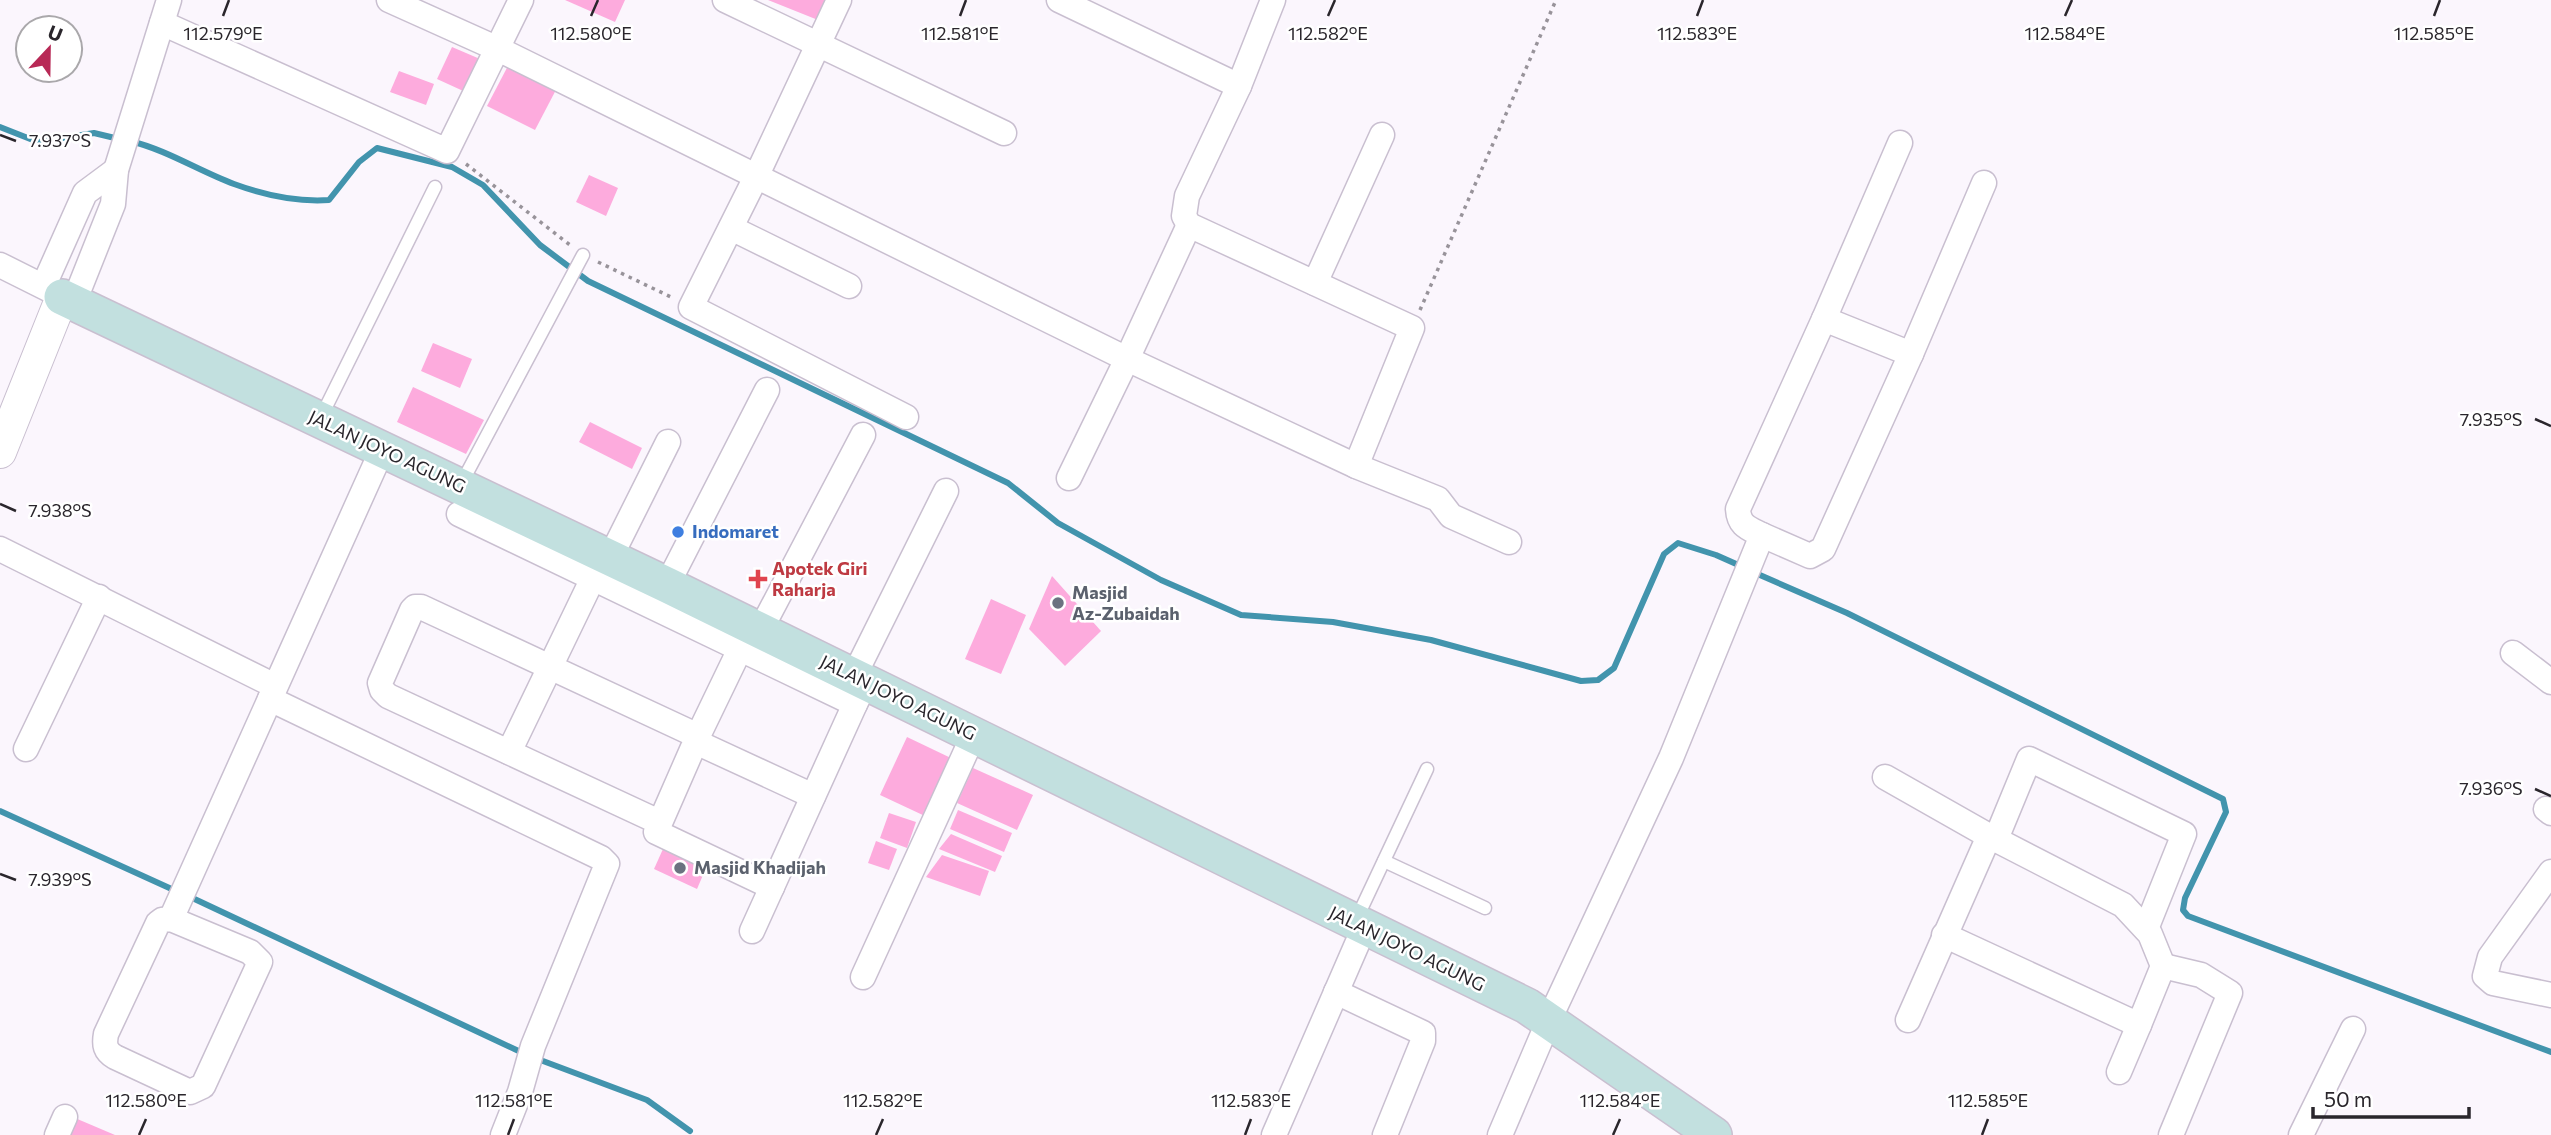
<svg xmlns="http://www.w3.org/2000/svg" width="2551" height="1135" font-family="Commissioner,sans-serif">
	<style>
		.lines { fill: none; stroke-linecap: round; stroke-linejoin: round }
		.stream { stroke: #4294ad; stroke-width: 6 }
		.building { fill: #fdabdd }
		.service-casing { stroke: #c9bfd0; stroke-width: 15 }
		.minor-casing { stroke: #c9bfd0; stroke-width: 27 }
		.tertiary-casing { stroke: #c9bfd0; stroke-width: 34 }
		.secondary-casing { stroke: #c9bfd0; stroke-width: 38 }
		.path { stroke: #98939a; stroke-width: 3.5; stroke-dasharray: 3.5 5; stroke-linecap: butt }
		.service { stroke: #fff; stroke-width: 12 }
		.minor { stroke: #fff; stroke-width: 24 }
		.tertiary { stroke: #fff; stroke-width: 32 }
		.secondary { stroke: #c2e0df; stroke-width: 35 }
		.ticks { fill: none; stroke: #2a262c; stroke-width: 2.5 }
		.shop-dot { fill: #3f7fe0; stroke: #fff; stroke-width: 2.5 }
		.health-dot { fill: #e0444e; stroke: #fff; stroke-width: 2.5 }
		.worship-dot { fill: #6b7280; stroke: #fff; stroke-width: 2.5 }
		.labels { text-anchor: middle; stroke-width: 5; stroke-linejoin: round; paint-order: stroke }
		.street-label { font-size: 18px; fill: #2a262c; stroke: #fff }
		.shop-label { font-size: 18px; font-weight: bold; fill: #366cbe; stroke: #fff; text-anchor: start }
		.health-label { font-size: 18px; font-weight: bold; fill: #be3a42; stroke: #fff; text-anchor: start }
		.worship-label { font-size: 18px; font-weight: bold; fill: #5b616d; stroke: #fff; text-anchor: start }
		.ticks-label { font-size: 18px; text-anchor: middle; fill: #2a262c; stroke: #fff; stroke-width: 5; stroke-linejoin: round; paint-order: stroke }
	</style>
	<rect width="100%" height="100%" fill="#fbf6fd"/>
	<g class="lines">
		<g class="stream">
			<polyline points="0,127 38,142 94,133 119,139"/>
			<path d="M130,141c37,9 69,30 104,43 30,11 65,18 95,16l30,-38 18,-14 75,19 31,18 57,60 48,36 420,202 50,40 103,57 80,35 92,7 98,18 150,41 17,-1 16,-12 50,-114 14,-11 38,12 27,12"/>
			<polyline points="1753,572 1847,613 2223,799 2226,812 2185,898 2183,910 2188,916 2551,1052"/>
			<polyline points="0,811 176,891"/>
			<polyline points="186,895 525,1054"/>
			<polyline points="535,1058 647,1100 690,1131"/>
		</g>
	</g>
	<g class="building">
		<polygon points="565,0 625,0 615,22"/>
		<polygon points="768,0 825,0 818,20"/>
		<polygon points="452,47 487,62 472,95 437,79"/>
		<polygon points="510,62 558,86 535,130 487,106"/>
		<polygon points="399,71 434,84 426,105 390,92"/>
		<polygon points="589,175 618,188 606,216 576,202"/>
		<polygon points="433,343 472,359 460,388 421,371"/>
		<polygon points="413,387 484,420 466,454 397,422"/>
		<polygon points="590,422 642,448 632,469 579,442"/>
		<polygon points="1052,576 1101,631 1065,666 1029,629"/>
		<polygon points="991,599 1026,615 1001,674 965,659"/>
		<polygon points="907,737 953,759 927,817 880,795"/>
		<polygon points="973,768 1033,795 1017,830 957,803"/>
		<polygon points="958,810 1012,833 1004,852 950,829"/>
		<polygon points="889,813 916,822 907,848 880,838"/>
		<polygon points="951,834 1002,856 995,872 939,849"/>
		<polygon points="876,841 897,849 889,870 868,863"/>
		<polygon points="663,849 706,868 697,889 654,869"/>
		<polygon points="942,855 989,871 980,896 926,877"/>
		<polygon points="75,1118 115,1135 68,1135"/>
	</g>
	<g class="lines">
		<defs>
			<g id="service">
				<polyline points="320,419 435,187"/>
				<polyline points="460,486 583,255"/>
				<polyline points="1384,861 1485,908"/>
				<polyline points="1356,920 1427,769"/>
			</g>
			<g id="minor">
				<polyline points="389,0 498,49 1127,359 1356,466 1438,499 1451,516 1509,542"/>
				<polyline points="725,0 1004,133"/>
				<polyline points="839,0 756,177 691,307 906,417"/>
				<polyline points="1059,0 1239,86 1187,196 1184,216 1189,225 1412,328 1356,466"/>
				<polyline points="162,23 447,151 521,0"/>
				<polyline points="1239,86 1273,0"/>
				<polyline points="731,228 849,286"/>
				<polyline points="0,265 56,293"/>
				<polyline points="1315,283 1382,135"/>
				<polyline points="44,285 85,193 116,170"/>
				<polyline points="74,302 113,204 116,170 169,0"/>
				<polyline points="1824,319 1900,143"/>
				<polyline points="1069,478 1127,359 1189,225"/>
				<polyline points="459,514 855,704 866,682"/>
				<polyline points="1762,535 1810,556 1823,549 1911,354 1984,183"/>
				<polyline points="0,549 275,686"/>
				<polyline points="610,558 668,442"/>
				<polyline points="667,585 767,390"/>
				<polyline points="760,631 863,435"/>
				<polyline points="2513,653 2551,682"/>
				<polyline points="854,676 946,491"/>
				<polyline points="270,699 601,858 607,864 533,1046 520,1092 503,1135"/>
				<polyline points="698,736 740,649"/>
				<polyline points="696,742 813,796"/>
				<polyline points="26,749 99,597"/>
				<polyline points="509,752 593,578"/>
				<polyline points="1885,777 1989,836 2123,905 2150,934 2163,966 2139,1025 1944,935"/>
				<polyline points="2546,809 2551,813"/>
				<polyline points="659,822 388,696 382,690 380,683 412,610 415,607 421,607 698,736 656,832 772,887"/>
				<polyline points="1996,839 2029,759 2184,834 2146,929"/>
				<polyline points="2551,872 2490,957 2485,976 2493,983 2551,995"/>
				<polyline points="171,919 382,450"/>
				<path d="M171,919l79,33 10,10 -57,124 -13,6 -75,-35c-10,-6 -11,-12 -9,-23l52,-111 4,-3z"/>
				<polyline points="752,931 855,704"/>
				<polyline points="2163,966 2201,975 2230,993 2171,1135"/>
				<polyline points="863,977 974,734"/>
				<polyline points="1336,992 1423,1033 1423,1041 1385,1135"/>
				<polyline points="1908,1020 1989,836"/>
				<polyline points="2119,1072 2139,1025"/>
				<polyline points="57,1135 65,1117"/>
				<polyline points="1274,1135 1364,928"/>
				<path d="M1500,1135l49,-115 122,-262 91,-223c-14,-7 -23,-9 -24,-26l86,-190 87,35"/>
				<polyline points="2301,1135 2353,1029"/>
			</g>
			<polyline id="tertiary" points="0,452 62,297"/>
			<polyline id="secondary" points="62,297 667,585 1527,1006 1714,1135"/>
		</defs>
		<use href="#service" class="service-casing"/>
		<use href="#minor" class="minor-casing"/>
		<use href="#tertiary" class="tertiary-casing"/>
		<use href="#secondary" class="secondary-casing"/>
		<g class="path">
			<polyline points="466,164 570,245"/>
			<polyline points="598,262 673,298"/>
			<polyline points="1420,310 1556,0"/>
		</g>
		<use href="#service" class="service"/>
		<use href="#minor" class="minor"/>
		<use href="#tertiary" class="tertiary"/>
		<use href="#secondary" class="secondary"/>
	</g>
	<path class="ticks" d="M223,16l6,-16M591,16l7,-16M960,16l6,-16M1328,16l7,-16M1697,16l6,-16M2065,16l7,-16M2434,16l6,-16M0,135l16,6M2535,419l16,7M0,504l16,7M2535,789l16,7M0,874l16,6M139,1135l7,-16M508,1135l6,-16M876,1135l7,-16M1245,1135l6,-16M1613,1135l7,-16M1982,1135l6,-16"/>
	<circle class="shop-dot" cx="678" cy="532" r="7"/>
	<path class="health-dot" d="M754.5 568.5h7v7h7v7h-7v7h-7v-7h-7v-7h7z"/>
	<g class="worship-dot">
		<circle cx="1058" cy="603" r="7"/>
		<circle cx="680" cy="868" r="7"/>
	</g>
	<g class="labels">
		<g class="street-label">
			<text transform="translate(387 452) rotate(25)" y="6">JALAN JOYO AGUNG</text>
			<text transform="translate(898 698) rotate(26)" y="6">JALAN JOYO AGUNG</text>
			<text transform="translate(1407 949) rotate(26)" y="6">JALAN JOYO AGUNG</text>
		</g>
		<g class="shop-label">
			<text x="692" y="538">Indomaret</text>
		</g>
		<g class="health-label">
			<text x="772" y="575">Apotek Giri<tspan x="772" dy="21">Raharja</tspan></text>
		</g>
		<g class="worship-label">
			<text x="1072" y="599">Masjid<tspan x="1072" dy="21">Az-Zubaidah</tspan></text>
			<text x="694" y="874">Masjid Khadijah</text>
		</g>
	</g>
	<g class="ticks-label">
		<text x="2065" y="40">112.584°E</text>
		<text x="223" y="40">112.579°E</text>
		<text x="591" y="40">112.580°E</text>
		<text x="960" y="40">112.581°E</text>
		<text x="1328" y="40">112.582°E</text>
		<text x="1697" y="40">112.583°E</text>
		<text x="2434" y="40">112.585°E</text>
		<text x="60" y="147">7.937°S</text>
		<text x="2491" y="426">7.935°S</text>
		<text x="60" y="517">7.938°S</text>
		<text x="2491" y="795">7.936°S</text>
		<text x="60" y="886">7.939°S</text>
		<text x="146" y="1107">112.580°E</text>
		<text x="514" y="1107">112.581°E</text>
		<text x="883" y="1107">112.582°E</text>
		<text x="1251" y="1107">112.583°E</text>
		<text x="1620" y="1107">112.584°E</text>
		<text x="1988" y="1107">112.585°E</text>
	</g>
	<g transform="translate(49 49) rotate(22)"><circle r="33" fill="#ffffff" stroke="#aaa8ab" stroke-width="2"/>
	<path d="M0-5L12 26L0 18L-12 26Z" fill="#b82956"/>
	<text y="-10" font-size="19" font-weight="bold" text-anchor="middle" fill="#2a262c">U</text>
	</g>
	<path d="M2313 1107v10h156v-10" fill="none" stroke="#2a262c" stroke-width="3.5"/>
	<text x="2324" y="1107" font-size="21" fill="#2a262c" stroke="#ffffff" stroke-width="5" paint-order="stroke">50 m</text>
</svg>
